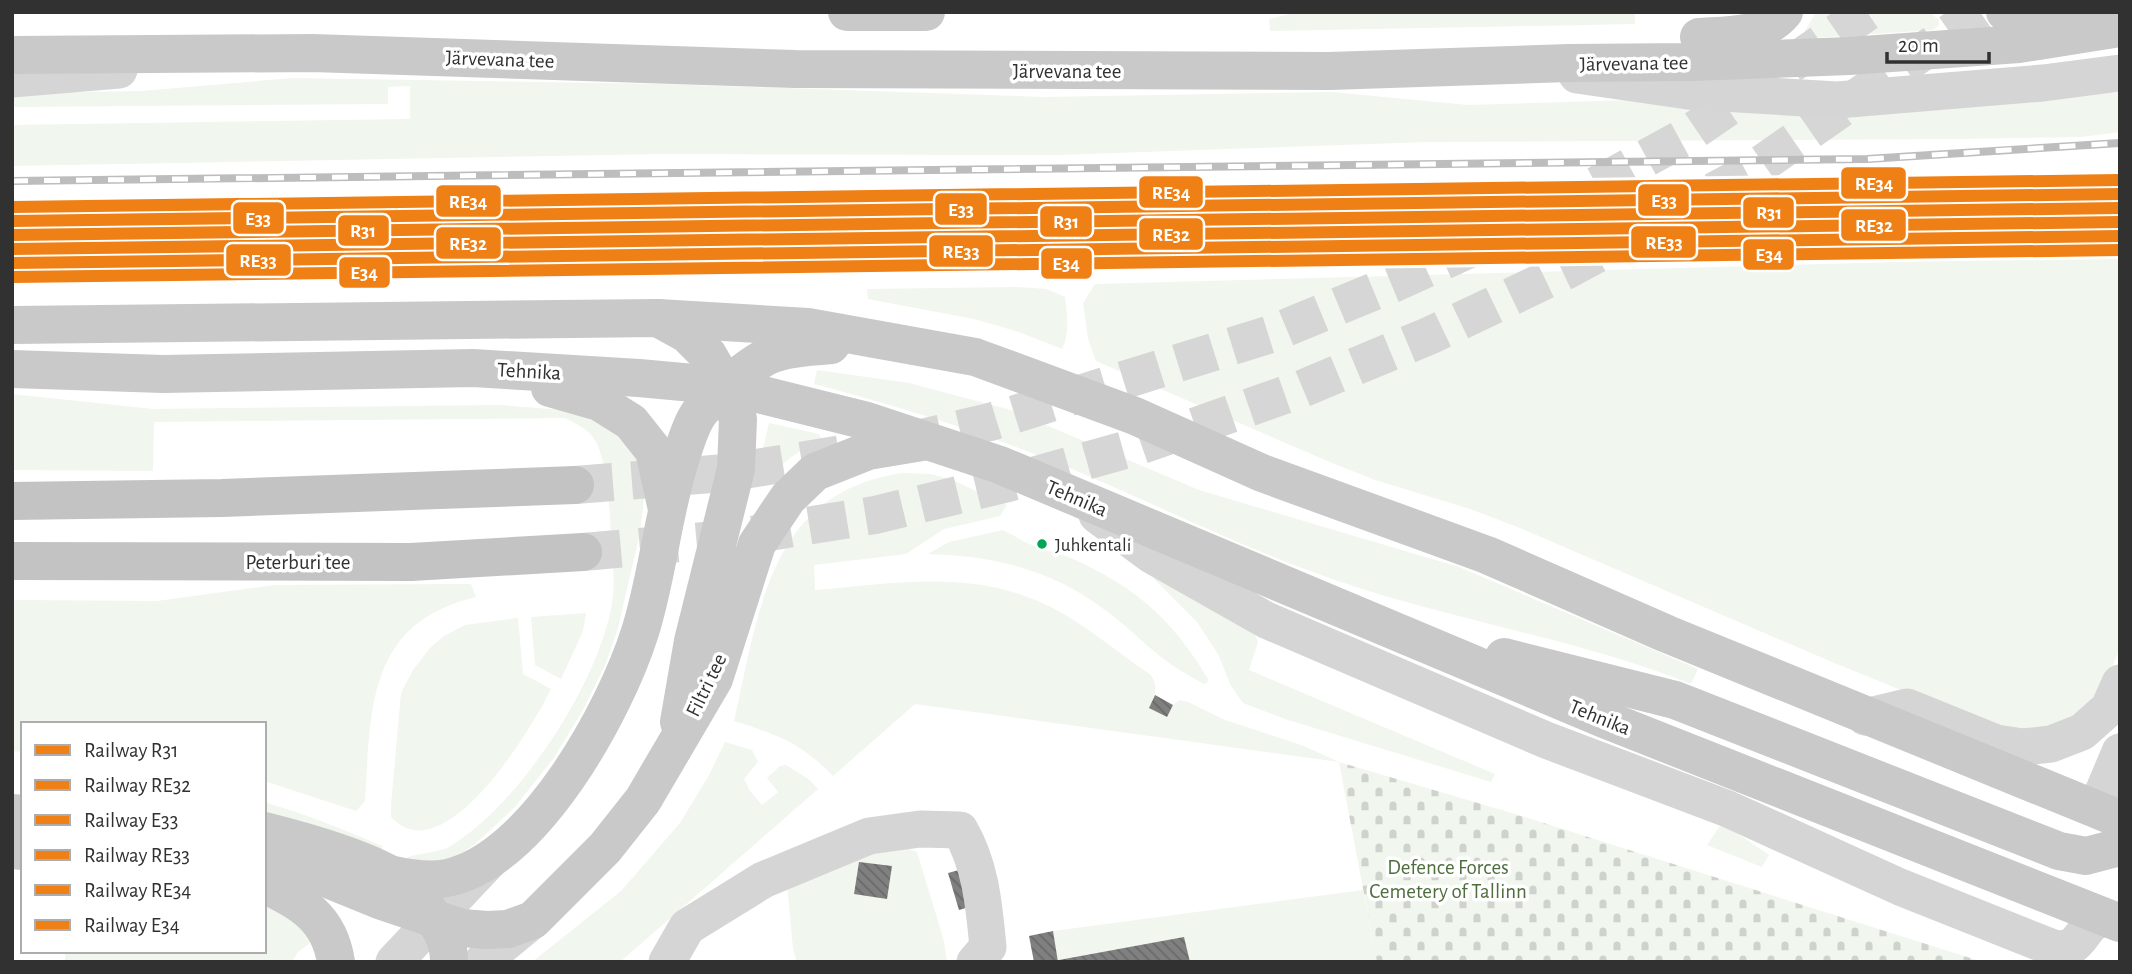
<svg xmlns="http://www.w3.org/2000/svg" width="2132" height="974" font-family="'Alegreya Sans',sans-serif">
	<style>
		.grass { fill: #f1f6ee }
		.cemetery { fill: url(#cemetery-stones) }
		.building { fill: url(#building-back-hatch) }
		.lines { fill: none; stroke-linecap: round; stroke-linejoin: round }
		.highway-tunnel { stroke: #d6d6d6; stroke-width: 38; stroke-dasharray: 38 19; stroke-linecap: butt }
		.minor { stroke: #d5d5d5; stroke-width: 37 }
		.major { stroke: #c9c9c9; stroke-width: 38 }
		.highway { stroke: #c3c3c3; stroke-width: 38 }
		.rail-casing { stroke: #bdbdbd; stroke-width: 8 }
		.rail { stroke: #fff; stroke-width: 5; stroke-dasharray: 16; stroke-linecap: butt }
		.rail-1-casing { stroke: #fff; stroke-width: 18 }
		.rail-2-casing { stroke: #fff; stroke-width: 18 }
		.rail-3-casing { stroke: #fff; stroke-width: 18 }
		.rail-4-casing { stroke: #fff; stroke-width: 18 }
		.rail-5-casing { stroke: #fff; stroke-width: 18 }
		.rail-6-casing { stroke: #fff; stroke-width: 18 }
		.rail-1 { stroke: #ef8016; stroke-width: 12 }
		.rail-2 { stroke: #ef8016; stroke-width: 12 }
		.rail-3 { stroke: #ef8016; stroke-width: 12 }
		.rail-4 { stroke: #ef8016; stroke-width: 12 }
		.rail-5 { stroke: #ef8016; stroke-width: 12 }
		.rail-6 { stroke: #ef8016; stroke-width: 12 }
		.bus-dot { fill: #00a651; stroke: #fff; stroke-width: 2.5 }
		.labels { text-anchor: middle; stroke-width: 7; stroke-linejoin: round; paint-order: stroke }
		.bus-label { font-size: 19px; fill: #313131; stroke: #fff; text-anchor: start }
		.street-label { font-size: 21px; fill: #313131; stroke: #fff }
		.park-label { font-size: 21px; fill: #4f6e3e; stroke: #fff }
		.line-badge { stroke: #fff; stroke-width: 2.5 }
		.badge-label { font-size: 19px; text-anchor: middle; font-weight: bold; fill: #fff }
	</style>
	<defs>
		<pattern id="cemetery-stones" width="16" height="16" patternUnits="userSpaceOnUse" patternTransform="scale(1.75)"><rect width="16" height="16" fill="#f1f6ee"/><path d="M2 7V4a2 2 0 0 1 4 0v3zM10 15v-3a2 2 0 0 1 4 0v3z" fill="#cfd3cd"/></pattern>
		<pattern id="building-back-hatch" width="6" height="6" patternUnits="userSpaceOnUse" patternTransform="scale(1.75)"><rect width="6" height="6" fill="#808080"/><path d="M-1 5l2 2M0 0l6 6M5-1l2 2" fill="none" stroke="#696969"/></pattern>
	</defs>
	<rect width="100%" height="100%" fill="#fff"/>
	<g class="grass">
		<polygon points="1298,12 1635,12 1635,24 1270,31 1269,19"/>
		<polygon points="1816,12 1929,12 1939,20 1939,25 1933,30 1813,38 1808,36 1805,31"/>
		<polygon points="293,78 664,84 1044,97 1332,92 1468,105 1631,100 2014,101 2120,92 2120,132 2081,137 1950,139 1427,142 1057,155 660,154 12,166 12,125 410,119 410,86 388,87 388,104 12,107 12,93 142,91"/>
		<polygon points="2120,220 2120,648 2104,687 2091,707 2043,732 1987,725 1832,662 1520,528 1470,509 1375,480 1332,463 1096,361 1088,339 1083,303 1095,284 2008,259 2024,239 1871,239 803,272 12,283 12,249 498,243 914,242"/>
		<path d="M1017,287l30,2 18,8c2,18 5,36 -3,52l-43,-17 -45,-13 -106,-20 -1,-10z"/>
		<path d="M817,370l92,13 102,27 188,80 260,77 239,102 -7,15c-123,-49 -257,-66 -381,-113 -100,-37 -194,-87 -294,-124 -66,-25 -134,-45 -202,-63z"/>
		<path d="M12,394l141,15 346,-4 77,6 31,11 30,34 5,17 2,25 -4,35 -22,95 -12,35 -23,47 -30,49 -39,49 -40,37 -27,18 -42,1 3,-7c12,-4 32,-5 41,-10 70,-42 146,-159 162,-238 6,-28 0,-62 -1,-91 -1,-23 -4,-64 -18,-82 -6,-8 -18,-13 -27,-18l-411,4 -1,49 -139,-1h-2z"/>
		<polygon points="769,423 819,434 821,438 790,458 771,474 764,476 758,471"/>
		<path d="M902,473l29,1 19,5 57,26 -7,11 -56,13 -38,25 -92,11 1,25c88,-7 166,-23 247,23 31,18 59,42 89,62 8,14 4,19 -2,33l17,9 7,-12 6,-5 9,2 37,18 79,26 35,16 -424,-58 -82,72c-33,-34 -55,-41 -99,-55 25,-108 34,-228 168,-248z"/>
		<path d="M1003,530c10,5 19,11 29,15 13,6 28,8 41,14 64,29 99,60 135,120l-1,4 -3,1c-17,-9 -34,-19 -49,-32 -17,-14 -32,-29 -50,-42 -54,-41 -111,-54 -177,-56l21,-12z"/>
		<polygon points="1156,575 1252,628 1258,642 1249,670 1495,774 1491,782 1285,719 1243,703 1231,686 1218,654 1197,622 1154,579"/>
		<path d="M471,584l5,13c-109,26 -105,111 -111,204l-9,10 -92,-30v-57h-241v28l-11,-1v-151l145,1 118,-16z"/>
		<polygon points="586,613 583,631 561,679 535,665 531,617"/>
		<path d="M518,618l5,56 28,15c-19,39 -107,186 -160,128v-12l10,-112 12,-23 17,-22 14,-12 21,-11z"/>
		<polygon points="725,742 752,750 758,762 744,779 750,791 762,805 778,792 767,778 780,766 786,765 810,780 818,789 620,962 532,962 621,891 680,823 708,777"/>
		<path d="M264,802c41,12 79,27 118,44v8l-118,-39z"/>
		<polygon points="1722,823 1769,855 1762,867 1707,845"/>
		<polygon points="904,847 917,852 944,941 947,962 797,962 793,949 787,883 854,855"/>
		<polygon points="1363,890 1377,962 1190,962 1184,938 1058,961 1053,931"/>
		<polygon points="264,898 315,939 297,953 292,962 65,962 65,951 264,951"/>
	</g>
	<polygon class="cemetery" points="1339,762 1515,814 1983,962 1377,962"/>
	<g class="building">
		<polygon points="1155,695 1173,705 1167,717 1149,708"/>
		<polygon points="859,862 892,866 887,899 854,894"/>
		<polygon points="959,870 969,907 959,910 948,873"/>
		<polygon points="1053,931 1058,962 1034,962 1029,936"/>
		<polygon points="1184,937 1190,962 1060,962 1059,960"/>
	</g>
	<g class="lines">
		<g class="highway-tunnel">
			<polyline points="904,442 990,422 1271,334 1397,282 1531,221 1683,138 1867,12"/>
			<polyline points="575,485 725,473 849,453"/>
			<polyline points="583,552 726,539 875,515 1008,483 1139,446 1299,390 1431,335 1569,269 1750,172 1980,12"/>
		</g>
		<g class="minor">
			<polyline points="1577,75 1688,91 1837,100 2043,83 2120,73"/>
			<polyline points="12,79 119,70"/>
			<path d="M1097,515l56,41 113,64 280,120 182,69 172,78 153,61c32,6 26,-27 53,-30"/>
			<polyline points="1865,717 1907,707 1996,743 2023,747 2051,744 2082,732 2109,708 2120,683"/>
			<polyline points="2096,809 2120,752"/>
			<polyline points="394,962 490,860"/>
			<polyline points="482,962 533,920"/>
			<path d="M667,962l20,-35 76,-47 106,-44 51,-7 40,1c21,36 24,76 28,117l-13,15"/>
		</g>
		<g class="major">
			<polyline points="847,12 926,12"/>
			<polyline points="2005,12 2017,16 2076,17"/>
			<path d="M1699,37c29,-2 64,0 85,-25"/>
			<polyline points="12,55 312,53 795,69 1329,71 1569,63 1692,62 1849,56 2019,44 2120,28"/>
			<polyline points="658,318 687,334 708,355 726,386 738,419 736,469 693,641 679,722"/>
			<polyline points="12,325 658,318 808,327 975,357 1135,416 1262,473 1487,555 1667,634 2120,819"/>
			<polyline points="12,369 163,374 473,368 639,378 726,386 867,421 1000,465 1604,719 2120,923"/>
			<polyline points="550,388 599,402 631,422 654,451 666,505"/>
			<polyline points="1504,657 1675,700 2059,851 2086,856 2120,847"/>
			<polyline points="12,813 23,814"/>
			<path d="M264,831c40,10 110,29 141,53 12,9 20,21 28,33 10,15 16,26 16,45"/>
			<polyline points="12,850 23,851"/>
			<polyline points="264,859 288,863 379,900 462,928 487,930 508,929 533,920 605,848 643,800 714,679 757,544 788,498 815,472 868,451 922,442"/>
			<path d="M389,874c18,4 39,8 58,4 87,-18 168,-167 193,-246 17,-54 22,-111 38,-165 5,-16 10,-35 18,-49 10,-18 59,-58 77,-64 17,-7 40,-7 58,-9"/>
			<path d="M264,884c38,19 65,33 72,78"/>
		</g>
		<g class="highway">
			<polyline points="12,501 222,498 575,485"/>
			<polyline points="12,561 411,562 583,552"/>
		</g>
		<defs>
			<polyline id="rail" points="12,181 1867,159 2120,143"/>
		</defs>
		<use href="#rail" class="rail-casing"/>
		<use href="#rail" class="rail"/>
		<defs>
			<polyline id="rail-1" points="12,235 2120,208"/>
			<polyline id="rail-2" points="12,249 2120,222"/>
			<polyline id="rail-3" points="12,221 2120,194"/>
			<polyline id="rail-4" points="12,263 2120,236"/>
			<polyline id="rail-5" points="12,207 2120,180"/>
			<polyline id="rail-6" points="13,277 2120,250"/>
		</defs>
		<use href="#rail-1" class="rail-1-casing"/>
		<use href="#rail-2" class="rail-2-casing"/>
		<use href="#rail-3" class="rail-3-casing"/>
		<use href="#rail-4" class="rail-4-casing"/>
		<use href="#rail-5" class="rail-5-casing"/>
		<use href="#rail-6" class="rail-6-casing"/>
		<use href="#rail-1" class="rail-1"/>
		<use href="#rail-2" class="rail-2"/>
		<use href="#rail-3" class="rail-3"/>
		<use href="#rail-4" class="rail-4"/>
		<use href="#rail-5" class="rail-5"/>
		<use href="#rail-6" class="rail-6"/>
	</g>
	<circle class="bus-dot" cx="1042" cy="544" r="6"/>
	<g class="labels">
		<g class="bus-label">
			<text x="1055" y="551">Juhkentali</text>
		</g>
		<g class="street-label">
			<text transform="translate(500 59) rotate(2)" y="7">Järvevana tee</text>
			<text transform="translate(1634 63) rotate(-1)" y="7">Järvevana tee</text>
			<text x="1067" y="78">Järvevana tee</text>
			<text transform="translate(529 371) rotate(3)" y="7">Tehnika</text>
			<text transform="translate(1077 498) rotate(23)" y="7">Tehnika</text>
			<text x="298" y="569">Peterburi tee</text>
			<text transform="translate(706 685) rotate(-64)" y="7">Filtri tee</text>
			<text transform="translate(1600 717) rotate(22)" y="7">Tehnika</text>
		</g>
		<g class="park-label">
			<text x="1448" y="874">Defence Forces<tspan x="1448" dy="24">Cemetery of Tallinn</tspan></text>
		</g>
	</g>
	<g class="line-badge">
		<rect x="1840" y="166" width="67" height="34" rx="7" fill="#ef8016"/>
		<rect x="1138" y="175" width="66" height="34" rx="7" fill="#ef8016"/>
		<rect x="1637" y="183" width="53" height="34" rx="7" fill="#ef8016"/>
		<rect x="435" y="184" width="67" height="34" rx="7" fill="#ef8016"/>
		<rect x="934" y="192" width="54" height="34" rx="7" fill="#ef8016"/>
		<rect x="1742" y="196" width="53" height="33" rx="7" fill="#ef8016"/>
		<rect x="232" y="201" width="53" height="34" rx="7" fill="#ef8016"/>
		<rect x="1039" y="205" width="54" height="33" rx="7" fill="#ef8016"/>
		<rect x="1840" y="208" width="67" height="34" rx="7" fill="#ef8016"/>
		<rect x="337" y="214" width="53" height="33" rx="7" fill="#ef8016"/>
		<rect x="1138" y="217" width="66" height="34" rx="7" fill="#ef8016"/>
		<rect x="1630" y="225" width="67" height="34" rx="7" fill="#ef8016"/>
		<rect x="435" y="226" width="67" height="34" rx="7" fill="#ef8016"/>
		<rect x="928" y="234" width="66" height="34" rx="7" fill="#ef8016"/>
		<rect x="1742" y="238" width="53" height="33" rx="7" fill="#ef8016"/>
		<rect x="225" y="243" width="67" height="34" rx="7" fill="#ef8016"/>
		<rect x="1040" y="247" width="53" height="33" rx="7" fill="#ef8016"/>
		<rect x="338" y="256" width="53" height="33" rx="7" fill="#ef8016"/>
	</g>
	<g class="badge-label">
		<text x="1874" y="190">RE34</text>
		<text x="1171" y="199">RE34</text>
		<text x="1664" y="207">E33</text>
		<text x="468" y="208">RE34</text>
		<text x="961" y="216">E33</text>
		<text x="1769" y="219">R31</text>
		<text x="258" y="225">E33</text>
		<text x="1066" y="228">R31</text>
		<text x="1874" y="232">RE32</text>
		<text x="363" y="237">R31</text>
		<text x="1171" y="241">RE32</text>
		<text x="1664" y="249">RE33</text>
		<text x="468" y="250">RE32</text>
		<text x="961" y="258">RE33</text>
		<text x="1769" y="261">E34</text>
		<text x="258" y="267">RE33</text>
		<text x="1066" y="270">E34</text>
		<text x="364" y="279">E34</text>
	</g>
	<rect width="2132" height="974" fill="none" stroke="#313131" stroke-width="28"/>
	<rect x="21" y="722" width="245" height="231" fill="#ffffff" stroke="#adadad" stroke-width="2"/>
	<rect x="35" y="745" width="35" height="10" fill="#ef8016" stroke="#adadad" stroke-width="2"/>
	<text x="84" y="757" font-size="21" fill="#313131">Railway R31</text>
	<rect x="35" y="780" width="35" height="10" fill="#ef8016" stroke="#adadad" stroke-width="2"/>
	<text x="84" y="792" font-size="21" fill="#313131">Railway RE32</text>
	<rect x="35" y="815" width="35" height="10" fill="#ef8016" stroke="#adadad" stroke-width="2"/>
	<text x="84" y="827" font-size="21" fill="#313131">Railway E33</text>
	<rect x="35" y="850" width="35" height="10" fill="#ef8016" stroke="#adadad" stroke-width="2"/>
	<text x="84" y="862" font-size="21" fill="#313131">Railway RE33</text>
	<rect x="35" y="885" width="35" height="10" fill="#ef8016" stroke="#adadad" stroke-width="2"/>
	<text x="84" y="897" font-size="21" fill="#313131">Railway RE34</text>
	<rect x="35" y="920" width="35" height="10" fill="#ef8016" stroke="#adadad" stroke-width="2"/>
	<text x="84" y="932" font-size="21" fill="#313131">Railway E34</text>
	<path d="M1887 52v10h102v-10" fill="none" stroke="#313131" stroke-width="3.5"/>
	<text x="1898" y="52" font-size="21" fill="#313131" stroke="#ffffff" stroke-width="5" paint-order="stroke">20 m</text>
</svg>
